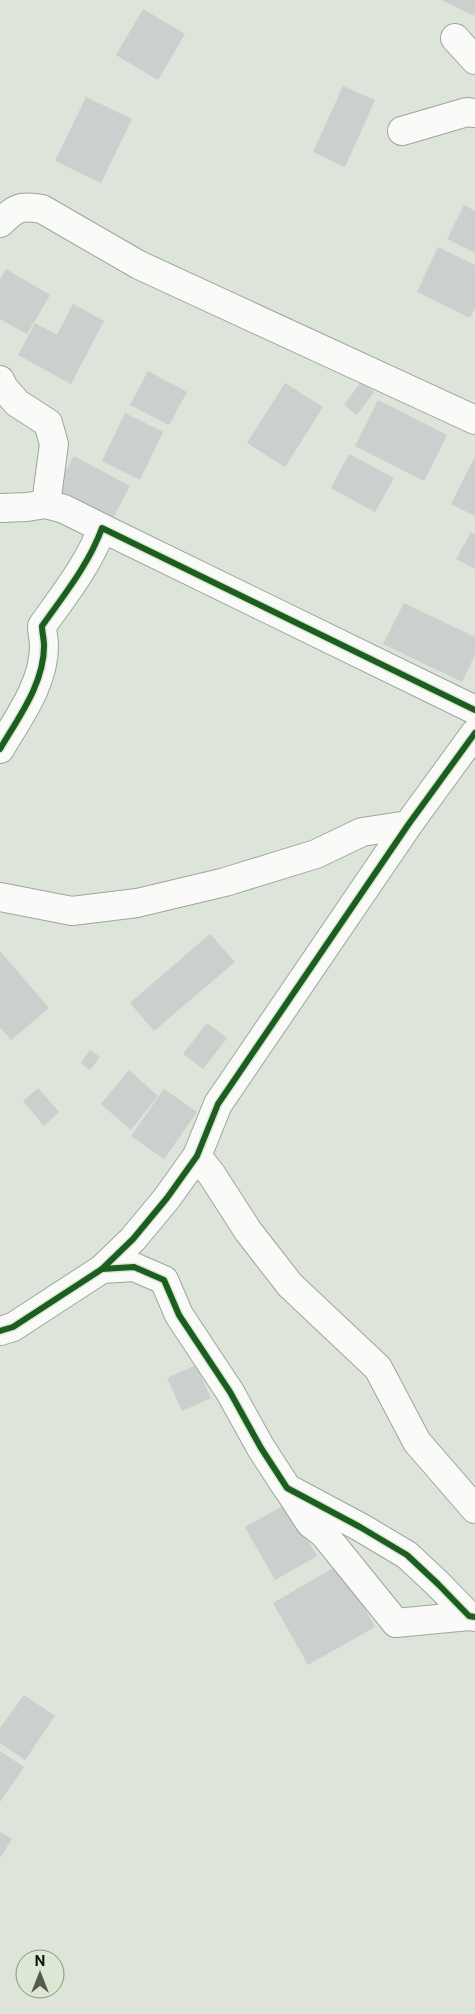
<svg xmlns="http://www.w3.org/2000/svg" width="475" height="2014" font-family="'Public Sans',sans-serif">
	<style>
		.building { fill: #cbcfce }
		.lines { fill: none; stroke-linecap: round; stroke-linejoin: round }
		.minor-casing { stroke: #9fa59c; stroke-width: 30 }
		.minor { stroke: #fafbf9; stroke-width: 28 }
		.cycleway-casing { stroke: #dce8d4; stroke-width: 9 }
		.cycleway { stroke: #1b5e20; stroke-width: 6 }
	</style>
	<rect width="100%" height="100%" fill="#dde4d9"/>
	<g class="building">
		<polygon points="441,0 475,0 475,16"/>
		<polygon points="143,9 185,34 158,80 116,55"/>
		<polygon points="343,86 375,100 345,167 313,152"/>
		<polygon points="86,97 132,119 101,183 55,161"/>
		<polygon points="464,205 475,211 475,253 447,239"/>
		<polygon points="438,247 475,265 475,308 470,318 417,292"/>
		<polygon points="6,269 50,295 27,334 0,319 0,279"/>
		<polygon points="73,304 104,321 71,384 18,355 35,323 57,335"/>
		<polygon points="148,371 187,392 169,425 130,405"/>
		<polygon points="361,382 374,392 357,415 344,405"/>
		<polygon points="285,383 323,407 285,467 247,443"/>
		<polygon points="378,400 447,435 424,481 355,446"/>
		<polygon points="125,413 163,432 140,480 102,461"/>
		<polygon points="349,454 394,478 375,512 331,488"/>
		<polygon points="74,456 130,486 112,520 56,490"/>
		<polygon points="475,456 475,516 451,504"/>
		<polygon points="471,532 475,534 475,569 456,559"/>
		<polygon points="404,603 475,637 475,655 462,682 383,644"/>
		<polygon points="210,934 235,962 154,1031 130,1003"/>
		<polygon points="0,951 49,1008 11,1040 0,1027"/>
		<polygon points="207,1023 227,1038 203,1069 183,1054"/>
		<polygon points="90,1050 100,1057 90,1070 81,1063"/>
		<polygon points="129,1070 158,1096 131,1130 101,1104"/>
		<polygon points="38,1088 59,1112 44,1126 23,1101"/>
		<polygon points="164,1089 197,1112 164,1159 131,1136"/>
		<polygon points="196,1365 211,1398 182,1411 167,1378"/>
		<polygon points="287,1504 317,1556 275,1580 245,1527"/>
		<polygon points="340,1564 375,1627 308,1665 273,1603"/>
		<polygon points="24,1695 55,1716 25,1760 0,1743 0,1728"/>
		<polygon points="0,1751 24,1767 0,1802"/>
		<polygon points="0,1832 12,1839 0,1858"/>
	</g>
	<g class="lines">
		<defs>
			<g id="minor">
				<polyline points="455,38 475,60"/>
				<polyline points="402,131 467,112 475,113"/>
				<path d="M0,223c16,-15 19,-18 42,-14l97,56 336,155"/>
				<polyline points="0,380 4,388 17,403 48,423 54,444 46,504"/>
				<polyline points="0,508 27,507 46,504 64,509 102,528"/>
				<path d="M0,749c18,-31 44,-65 44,-103 0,-7 -2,-14 -2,-20 22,-31 47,-62 60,-98l373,182"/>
				<polyline points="0,897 72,911 137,903 225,882 316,854 362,832 408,825"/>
				<polyline points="197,1156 212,1175 248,1231 290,1285 378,1368 417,1442 475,1509"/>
				<polyline points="102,1269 134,1267 164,1280 179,1315 230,1392 261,1448 287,1488 360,1527 407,1555 438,1584 469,1616 475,1617"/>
				<polyline points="0,1331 13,1327 102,1269 133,1239 167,1198 197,1156 218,1104 408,825 475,733"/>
				<polyline points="288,1489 310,1523 324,1534 396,1623 469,1616"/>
			</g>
		</defs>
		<use href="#minor" class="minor-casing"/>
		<use href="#minor" class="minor"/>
		<defs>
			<g id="cycleway">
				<path d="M0,749c18,-31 44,-65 44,-103 0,-7 -2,-14 -2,-20 22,-31 47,-62 60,-98l373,182"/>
				<polyline points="102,1269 134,1267 164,1280 179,1315 230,1392 261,1448 287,1488 360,1527 407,1555 438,1584 469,1616 475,1617"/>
				<polyline points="0,1331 13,1327 102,1269 133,1239 167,1198 197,1156 218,1104 408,825 475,733"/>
			</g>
		</defs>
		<use href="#cycleway" class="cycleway-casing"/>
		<use href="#cycleway" class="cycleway"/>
	</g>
	<g transform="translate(40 1974)"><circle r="24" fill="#dce8d4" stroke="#899283"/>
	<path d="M0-4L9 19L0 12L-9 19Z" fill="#555a52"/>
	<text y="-8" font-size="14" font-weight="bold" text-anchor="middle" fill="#0c100a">N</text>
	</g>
</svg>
